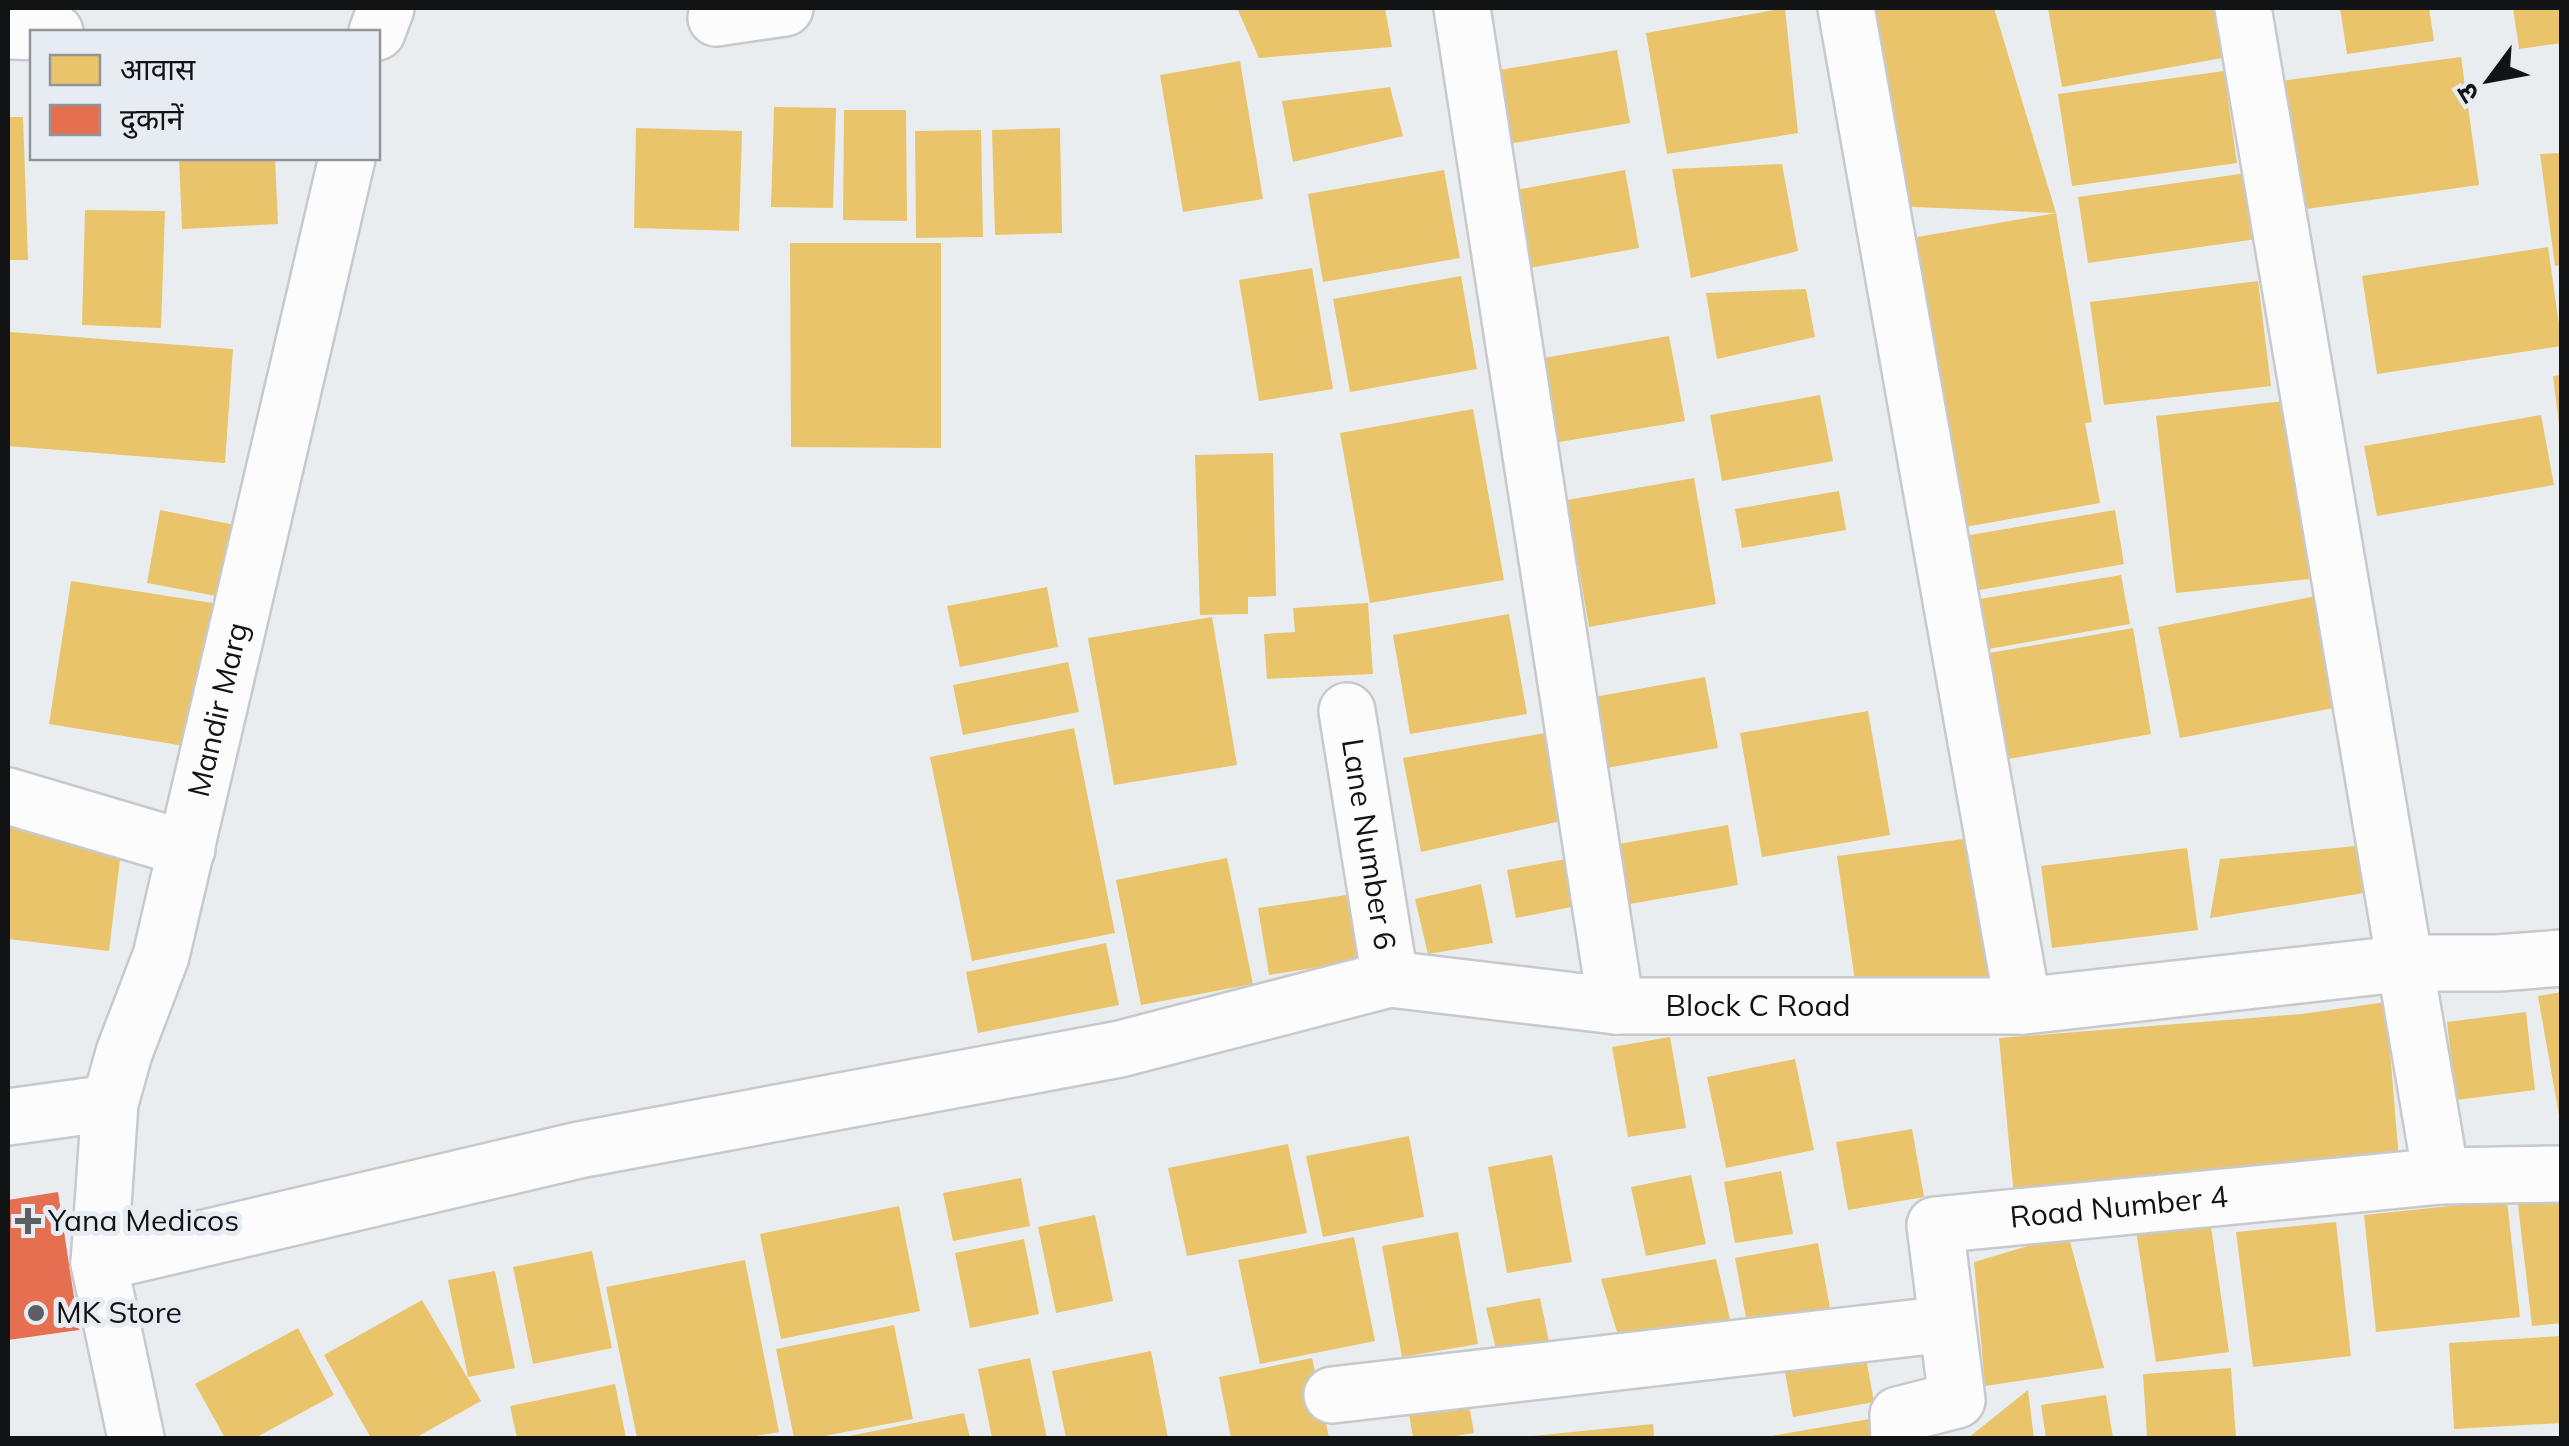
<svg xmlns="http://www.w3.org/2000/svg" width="2569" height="1446" font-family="Mulish,'Noto Sans Devanagari',sans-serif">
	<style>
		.homes { fill: #e9c46a }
		.shops { fill: #e76f51 }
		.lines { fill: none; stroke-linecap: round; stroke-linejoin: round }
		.street-casing { stroke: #c7c9cc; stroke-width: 60 }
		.street { stroke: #fcfcfd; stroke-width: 55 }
		.poi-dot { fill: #5d5f62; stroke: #e7ecf3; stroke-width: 4 }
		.labels { text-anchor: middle; stroke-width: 10; stroke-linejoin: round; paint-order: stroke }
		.street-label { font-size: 30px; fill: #111315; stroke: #e7ecf3 }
		.poi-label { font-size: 30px; fill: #111315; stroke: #e7ecf3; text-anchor: start }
	</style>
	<rect width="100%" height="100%" fill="#eaedf0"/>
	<g class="homes">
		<polygon points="1237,8 1385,8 1392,47 1259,58"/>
		<polygon points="1785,8 1798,133 1667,154 1646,33"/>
		<polygon points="1886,8 1994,8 2056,213 1891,206 1874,9"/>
		<polygon points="2048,8 2224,8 2233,56 2062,87"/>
		<polygon points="2340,8 2429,8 2434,41 2347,54"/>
		<polygon points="2513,8 2562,8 2562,43 2519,49"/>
		<polygon points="1617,50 1630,123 1508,144 1494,71"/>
		<polygon points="2461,57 2479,185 2292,211 2273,82"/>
		<polygon points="1240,61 1263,199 1183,212 1160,75"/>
		<polygon points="2224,71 2237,163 2072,186 2058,94"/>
		<polygon points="1390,87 1403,136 1293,162 1282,101"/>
		<polygon points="774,107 836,108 833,208 771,207"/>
		<polygon points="844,110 906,110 907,221 843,220"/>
		<polygon points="8,117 23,117 28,260 8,260"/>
		<polygon points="636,128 742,131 739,231 634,228"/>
		<polygon points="1060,128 1062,233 995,235 992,130"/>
		<polygon points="981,130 983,237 916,238 915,131"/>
		<polygon points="2562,153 2562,265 2555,266 2540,154"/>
		<polygon points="179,158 275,158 278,224 182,229"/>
		<polygon points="1782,164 1798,251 1691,278 1672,169"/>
		<polygon points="1444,170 1460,258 1323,282 1308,194"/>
		<polygon points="1625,170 1639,248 1524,269 1510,191"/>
		<polygon points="2254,172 2264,238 2088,263 2078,197"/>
		<polygon points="85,210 165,211 161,328 82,325"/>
		<polygon points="2056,213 2092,422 2085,423 2100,503 1959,528 1912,238"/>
		<polygon points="790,243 941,243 941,448 791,447"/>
		<polygon points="2548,247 2562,346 2377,374 2362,276"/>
		<polygon points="1312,268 1333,389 1259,401 1239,280"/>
		<polygon points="1461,276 1477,369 1350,392 1333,299"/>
		<polygon points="2258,281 2271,386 2104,405 2090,302"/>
		<polygon points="1806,289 1815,337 1717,359 1706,293"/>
		<polygon points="10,332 233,349 225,463 8,446"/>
		<polygon points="1669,336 1685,421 1553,443 1538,359"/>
		<polygon points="2562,375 2562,424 2559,424 2553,376"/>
		<polygon points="1820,395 1833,461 1722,481 1710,415"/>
		<polygon points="2300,399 2320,578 2176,593 2156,416"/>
		<polygon points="1473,409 1504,580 1370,603 1340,433"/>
		<polygon points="2541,415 2554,485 2377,516 2364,446"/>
		<polygon points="1273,453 1276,596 1248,597 1248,614 1200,615 1195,455"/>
		<polygon points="1694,478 1716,604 1589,627 1567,500"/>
		<polygon points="1839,491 1846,530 1742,548 1735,509"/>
		<polygon points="160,510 240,526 227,598 147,583"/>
		<polygon points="2115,510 2124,564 1963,593 1953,538"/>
		<polygon points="2121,575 2130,624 1977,651 1968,601"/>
		<polygon points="71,581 213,603 191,747 49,724"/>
		<polygon points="1047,587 1058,647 960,667 947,606"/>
		<polygon points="2337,592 2359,703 2180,738 2158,627"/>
		<polygon points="1368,603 1373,674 1267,679 1264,634 1295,632 1293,608"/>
		<polygon points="1509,614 1527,714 1410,734 1393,635"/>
		<polygon points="1212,617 1237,765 1114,785 1088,638"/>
		<polygon points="2133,628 2151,734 1997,761 1978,655"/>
		<polygon points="1068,662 1079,712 963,735 953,685"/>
		<polygon points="1705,677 1718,748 1584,772 1572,701"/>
		<polygon points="1868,711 1890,835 1762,857 1740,733"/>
		<polygon points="1074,728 1115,933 972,961 930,757"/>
		<polygon points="1545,733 1561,821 1421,852 1403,758"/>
		<polygon points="8,821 123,834 109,951 8,939"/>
		<polygon points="1728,825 1738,885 1618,906 1607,846"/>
		<polygon points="1971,838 1990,976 1857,995 1837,856"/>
		<polygon points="2356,846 2370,892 2210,918 2220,859"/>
		<polygon points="2187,848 2198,930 2052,948 2041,866"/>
		<polygon points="1227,858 1253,984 1141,1005 1116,880"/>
		<polygon points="1572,858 1581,905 1516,918 1507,870"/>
		<polygon points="1481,884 1493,943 1428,954 1415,899"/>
		<polygon points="1353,894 1364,960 1269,975 1258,908"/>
		<polygon points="1106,943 1119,1005 978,1033 966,972"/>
		<polygon points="2562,992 2562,1121 2560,1121 2538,996"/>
		<polygon points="2386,1002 2399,1160 2014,1196 1999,1038 2302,1014"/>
		<polygon points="2526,1012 2535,1090 2456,1100 2447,1022"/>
		<polygon points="1670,1037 1686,1128 1628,1137 1612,1047"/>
		<polygon points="1795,1059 1814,1150 1726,1168 1707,1077"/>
		<polygon points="1912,1129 1924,1197 1848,1210 1836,1142"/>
		<polygon points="1409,1136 1424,1217 1323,1237 1306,1156"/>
		<polygon points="1288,1144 1307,1233 1187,1256 1168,1168"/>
		<polygon points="1552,1155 1572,1262 1507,1273 1488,1167"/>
		<polygon points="1781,1171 1793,1234 1735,1243 1724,1182"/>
		<polygon points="1691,1175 1706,1244 1646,1256 1631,1187"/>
		<polygon points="1021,1178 1030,1226 953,1241 943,1193"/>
		<polygon points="2562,1192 2562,1323 2532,1326 2517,1196"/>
		<polygon points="2507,1200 2520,1317 2376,1332 2364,1215"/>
		<polygon points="899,1206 920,1311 781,1339 760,1234"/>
		<polygon points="2209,1213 2229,1352 2156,1362 2135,1224"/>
		<polygon points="1095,1215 1113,1301 1056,1313 1038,1227"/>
		<polygon points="2336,1222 2351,1356 2253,1367 2236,1232"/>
		<polygon points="1458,1232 1478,1344 1402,1357 1382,1246"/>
		<polygon points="2068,1234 2104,1368 1985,1386 1974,1262"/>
		<polygon points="1354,1237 1375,1341 1260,1364 1238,1260"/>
		<polygon points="1024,1239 1039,1314 970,1328 955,1253"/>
		<polygon points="1818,1243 1834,1329 1749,1334 1735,1258"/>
		<polygon points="592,1251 612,1348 533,1364 513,1267"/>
		<polygon points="1716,1259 1733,1332 1621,1345 1601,1279"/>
		<polygon points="745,1260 779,1432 745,1438 637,1438 606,1287"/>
		<polygon points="495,1271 515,1368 468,1377 448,1280"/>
		<polygon points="1540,1298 1552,1356 1499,1361 1486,1308"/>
		<polygon points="422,1300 481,1401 415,1438 371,1438 324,1355"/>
		<polygon points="894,1325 913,1419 814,1438 794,1438 776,1349"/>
		<polygon points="298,1328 334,1395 255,1438 225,1438 195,1384"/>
		<polygon points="2562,1336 2562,1423 2454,1429 2449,1343"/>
		<polygon points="1863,1341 1874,1402 1793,1417 1782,1355"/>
		<polygon points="1151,1351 1168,1438 1066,1438 1052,1371"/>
		<polygon points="1030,1358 1047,1438 992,1438 978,1369"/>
		<polygon points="1312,1358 1329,1438 1231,1438 1219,1377"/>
		<polygon points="2231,1368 2236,1438 2147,1438 2143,1374"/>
		<polygon points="615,1384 626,1438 517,1438 510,1406"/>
		<polygon points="2028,1390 2034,1438 1968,1438"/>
		<polygon points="1467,1393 1474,1433 1444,1438 1413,1438 1406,1396"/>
		<polygon points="2106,1395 2113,1438 2046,1438 2041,1405"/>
		<polygon points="964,1413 970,1438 844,1438 844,1437"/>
		<polygon points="1870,1419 1873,1438 1771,1438 1771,1436"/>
		<polygon points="1653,1424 1654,1438 1532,1438 1532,1436"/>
	</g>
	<polygon class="shops" points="58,1192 79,1330 8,1340 8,1200"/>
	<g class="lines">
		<defs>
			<g id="street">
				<polyline points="1462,8 1616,1006"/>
				<polyline points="1846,8 2023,1006"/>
				<polyline points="2243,8 2441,1176"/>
				<polyline points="716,18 785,8"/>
				<polyline points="8,31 55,32"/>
				<polyline points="377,32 386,8"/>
				<path id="s1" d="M1347,711l43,268"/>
				<polyline points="8,796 187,849"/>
				<polyline points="8,1117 110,1103"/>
				<path id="s2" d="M99,1263l480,-113 541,-101 270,-70 226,27h407l385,-43h90l64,-5"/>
				<polyline points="1332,1395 1947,1324"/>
				<path id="s3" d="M136,1438l-37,-175 11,-160 14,-50 37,-97 186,-798"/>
				<path id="s4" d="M1899,1438l-1,-23 59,-15 -22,-175 506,-49 121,-2"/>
			</g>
		</defs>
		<use href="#street" class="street-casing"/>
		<use href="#street" class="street"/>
	</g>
	<g class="poi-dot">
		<path d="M23 1206h10v10h10v10h-10v10h-10v-10h-10v-10h10z"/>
		<circle cx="36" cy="1313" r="10"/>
	</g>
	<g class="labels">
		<g class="street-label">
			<text dy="10" stroke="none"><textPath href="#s3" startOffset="748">Mandir Marg</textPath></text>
			<text dy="10" stroke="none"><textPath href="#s1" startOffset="135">Lane Number 6</textPath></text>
			<text dy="10" stroke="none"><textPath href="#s2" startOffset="1692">Block C Road</textPath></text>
			<text dy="10" stroke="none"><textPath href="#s4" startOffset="445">Road Number 4</textPath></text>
		</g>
		<g class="poi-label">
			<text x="48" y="1231">Yana Medicos</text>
			<text x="56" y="1323">MK Store</text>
		</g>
	</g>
	<rect width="2569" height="1446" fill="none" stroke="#111315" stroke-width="20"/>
	<rect x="30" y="30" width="350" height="130" fill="#e7ecf3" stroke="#91959a" stroke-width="2.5"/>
	<rect x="50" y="55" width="50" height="30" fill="#e9c46a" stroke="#91959a" stroke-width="2.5"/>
	<text x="120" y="80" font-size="30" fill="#111315">आवास</text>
	<rect x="50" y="105" width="50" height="30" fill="#e76f51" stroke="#91959a" stroke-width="2.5"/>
	<text x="120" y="130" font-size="30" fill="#111315">दुकानें</text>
	<g transform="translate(2489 80) rotate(238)" stroke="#e7ecf3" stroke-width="8" paint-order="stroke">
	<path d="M0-8L18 38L0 25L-18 38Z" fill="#111315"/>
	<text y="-15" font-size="28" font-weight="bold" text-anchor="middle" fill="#111315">उ</text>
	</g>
</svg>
